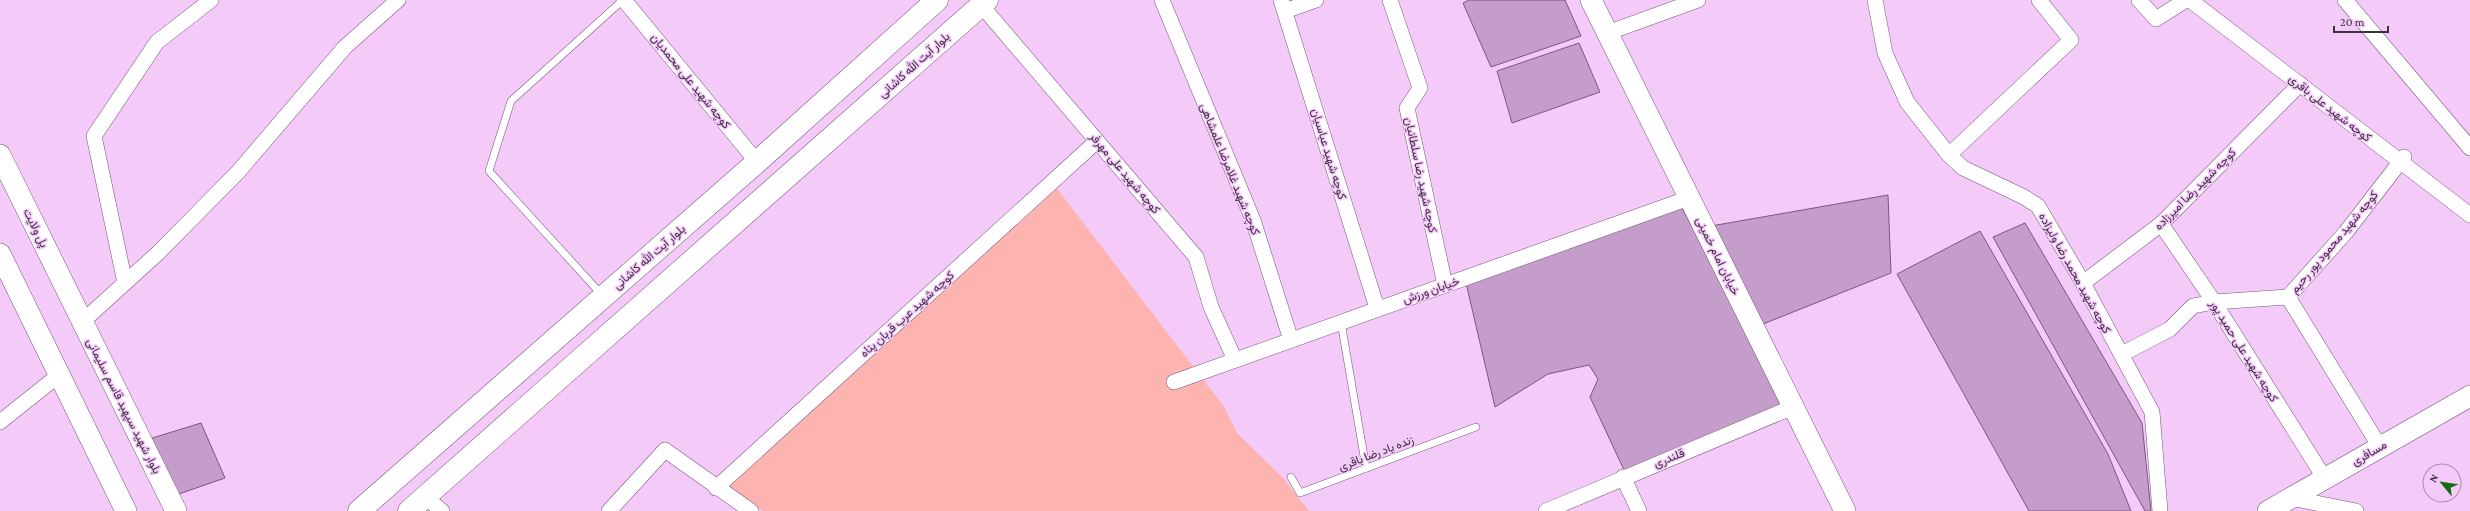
<svg xmlns="http://www.w3.org/2000/svg" width="2470" height="511" font-family="'Crimson Pro',Vazirmatn,serif">
	<style>
		.green { fill: #fdb3af }
		.building { fill: #c59dca; stroke: #7b5780 }
		.lines { fill: none; stroke-linecap: round; stroke-linejoin: round }
		.service-casing { stroke: #7a567f; stroke-width: 8 }
		.minor-casing { stroke: #7a567f; stroke-width: 16 }
		.secondary-casing { stroke: #7a567f; stroke-width: 22 }
		.primary-casing { stroke: #7a567f; stroke-width: 23 }
		.service { stroke: #fff; stroke-width: 7 }
		.minor { stroke: #fff; stroke-width: 15 }
		.secondary { stroke: #fff; stroke-width: 21 }
		.primary { stroke: #fff; stroke-width: 22 }
		.labels { text-anchor: middle; stroke-width: 3; stroke-linejoin: round; paint-order: stroke }
		.street-label { font-size: 12px; fill: #3f2f42; stroke: #f4caf9 }
	</style>
	<rect width="100%" height="100%" fill="#f4caf9"/>
	<polygon class="green" points="1052,182 1195,369 1223,405 1237,433 1282,477 1309,511 763,511 727,487"/>
	<g class="building">
		<polygon points="1469,0 1565,0 1581,36 1491,67 1463,3"/>
		<polygon points="1579,43 1600,92 1512,123 1497,71"/>
		<polygon points="1888,195 1891,273 1758,326 1711,226"/>
		<polygon points="1682,208 1787,404 1624,470 1590,397 1598,379 1589,365 1548,374 1495,407 1466,283"/>
		<polygon points="2025,223 2142,423 2151,511 2145,511 1993,237"/>
		<polygon points="1980,231 2108,454 2131,511 2029,511 1897,274"/>
		<polygon points="201,423 225,478 173,496 146,440"/>
	</g>
	<g class="lines">
		<defs>
			<g id="service">
				<polyline points="602,295 489,171 511,101 623,0"/>
				<polyline points="1341,322 1366,468"/>
				<polyline points="1291,477 1300,493 1476,427"/>
			</g>
			<g id="minor">
				<polyline points="624,0 757,162"/>
				<polyline points="1162,0 1253,220 1291,340"/>
				<polyline points="1281,0 1377,308"/>
				<polyline points="1390,0 1420,88 1407,108 1445,285"/>
				<polyline points="1875,0 1885,53 1907,102 1949,155 1963,168 2024,197 2038,206 2083,283 2152,412 2160,511"/>
				<polyline points="2139,0 2156,19 2186,0"/>
				<polyline points="2190,0 2470,215"/>
				<polyline points="2345,0 2470,148"/>
				<polyline points="981,5 1196,257 1211,307 1235,360"/>
				<polyline points="1285,11 1316,0"/>
				<polyline points="1607,33 1698,0"/>
				<polyline points="1949,155 2071,40 2039,0"/>
				<polyline points="2161,224 2214,302 2325,479"/>
				<polyline points="125,283 94,136 157,42 211,0"/>
				<polyline points="2083,283 2161,224 2300,84"/>
				<polyline points="2288,297 2380,447"/>
				<polyline points="82,322 158,253 238,172 345,47 398,0"/>
				<polyline points="2122,354 2170,329 2193,306 2214,302 2288,297 2346,232 2404,157"/>
				<polyline points="1174,382 1689,198"/>
				<polyline points="0,422 59,375"/>
				<polyline points="1623,477 1639,511"/>
				<polyline points="716,488 1097,141"/>
				<polyline points="425,497 442,511"/>
				<polyline points="2291,498 2356,511"/>
				<polyline points="609,511 665,450 751,511"/>
				<polyline points="1546,511 1793,407"/>
			</g>
			<g id="secondary">
				<polyline points="1591,0 1845,511"/>
				<polyline points="0,155 176,511"/>
				<polyline points="0,254 126,511"/>
				<polyline points="2268,511 2470,396"/>
			</g>
			<g id="primary">
				<polyline points="359,511 757,162 937,0"/>
				<polyline points="409,511 987,0"/>
			</g>
		</defs>
		<use href="#service" class="service-casing"/>
		<use href="#minor" class="minor-casing"/>
		<use href="#secondary" class="secondary-casing"/>
		<use href="#primary" class="primary-casing"/>
		<use href="#service" class="service"/>
		<use href="#minor" class="minor"/>
		<use href="#secondary" class="secondary"/>
		<use href="#primary" class="primary"/>
	</g>
	<g class="labels">
		<g class="street-label">
			<text transform="translate(914 65) rotate(-42)" y="4">بلوار آیت الله کاشانی</text>
			<text transform="translate(691 81) rotate(51)" y="4">کوچه شهید علی محمدیان</text>
			<text transform="translate(2330 108) rotate(38)" y="4">کوچه شهید علی باقری</text>
			<text transform="translate(1329 154) rotate(73)" y="4">کوچه شهید عباسیان</text>
			<text transform="translate(1230 169) rotate(68)" y="4">کوچه شهید غلامرضا علمشاهی</text>
			<text transform="translate(1125 173) rotate(50)" y="4">کوچه شهید علی مهرفر</text>
			<text transform="translate(1421 175) rotate(78)" y="4">کوچه شهید رضا سلطانیان</text>
			<text transform="translate(2195 189) rotate(-45)" y="4">کوچه شهید رضا امیرزاده</text>
			<text transform="translate(36 228) rotate(64)" y="4">پل ولایت</text>
			<text transform="translate(2334 242) rotate(-50)" y="4">کوچه شهید محمود پور رحیم</text>
			<text transform="translate(1718 256) rotate(64)" y="4">خیابان امام خمینی</text>
			<text transform="translate(649 257) rotate(-41)" y="4">بلوار آیت الله کاشانی</text>
			<text transform="translate(2075 273) rotate(61)" y="4">کوچه شهید محمد رضا ولیزاده</text>
			<text transform="translate(1431 290) rotate(-19)" y="4">خیابان ورزش</text>
			<text transform="translate(907 314) rotate(-42)" y="4">کوچه شهید عرب قربان پناه</text>
			<text transform="translate(2244 351) rotate(58)" y="4">کوچه شهید علی حمید پور</text>
			<text transform="translate(124 406) rotate(63)" y="4">بلوار شهید سپهبد قاسم سلیمانی</text>
			<text transform="translate(1376 453) rotate(-21)" y="4">زنده یاد رضا باقری</text>
			<text transform="translate(2369 453) rotate(-30)" y="4">مسافری</text>
			<text transform="translate(1669 458) rotate(-22)" y="4">قلندری</text>
		</g>
	</g>
	<g transform="translate(2442 483) rotate(299)"><circle r="19" fill="#f4caf9" stroke="#ac8cb0"/>
	<path d="M0-3L7 15L0 10L-7 15Z" fill="#146a0f"/>
	<text y="-6" font-size="11" font-weight="bold" text-anchor="middle" fill="#3f2f42">N</text>
	</g>
	<path d="M2334 26v6h54v-6" fill="none" stroke="#3f2f42" stroke-width="2"/>
	<text x="2340" y="26" font-size="12" fill="#3f2f42" stroke="#f4caf9" stroke-width="3" paint-order="stroke">20 m</text>
</svg>
